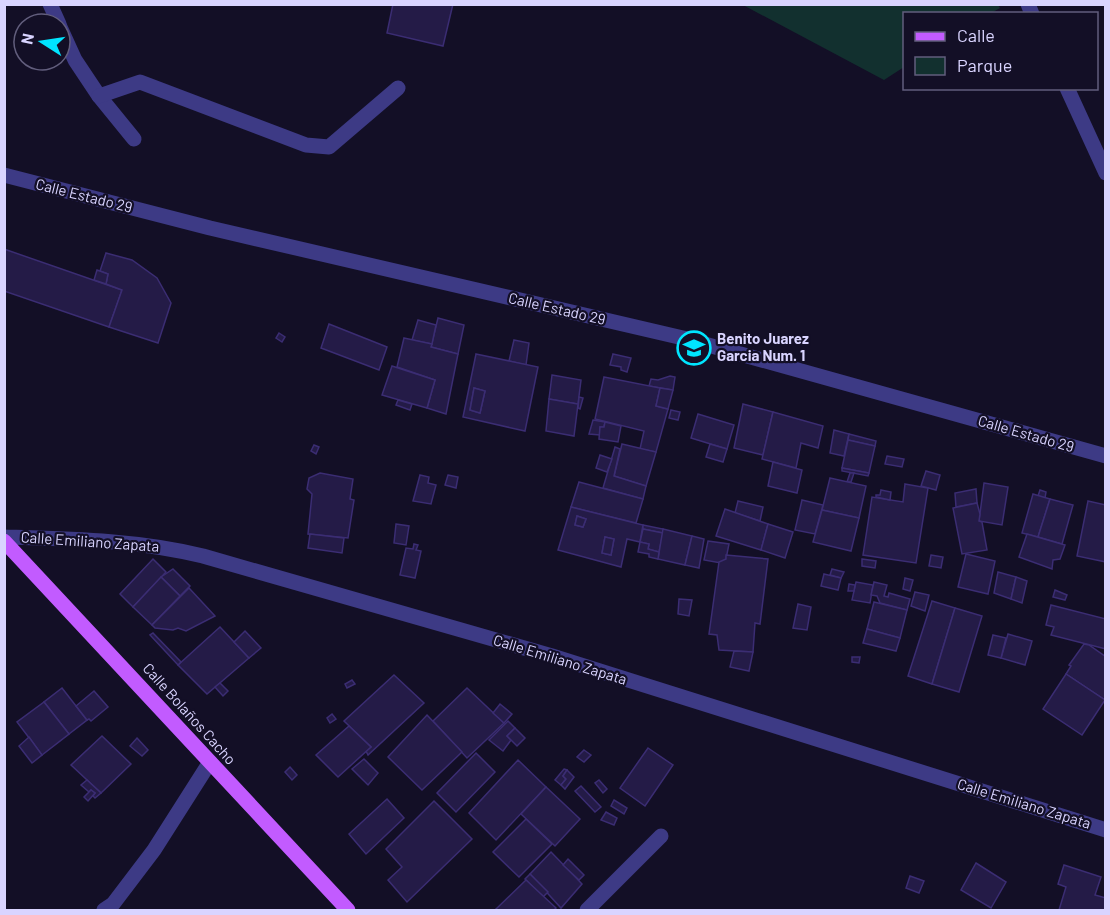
<svg xmlns="http://www.w3.org/2000/svg" width="1110" height="915" font-family="Barlow,sans-serif">
	<style>
		.green { fill: #12302f }
		.building { fill: #241b47; stroke: #3b2d73; stroke-width: 1.5; fill-rule: evenodd }
		.lines { fill: none; stroke-linecap: round; stroke-linejoin: round }
		.minor { stroke: #3d3a85; stroke-width: 15 }
		.major { stroke: #c25bff; stroke-width: 15 }
		.labels { text-anchor: middle; stroke-width: 4.5; stroke-linejoin: round; paint-order: stroke }
		.street-label { font-size: 15px; fill: #d9d4ff; stroke: #130f26 }
		.poi-label { font-size: 15px; font-weight: bold; fill: #d9d4ff; stroke: #130f26; text-anchor: start }
	</style>
	<rect width="100%" height="100%" fill="#130f26"/>
	<polygon class="green" points="998,5 1000,8 991,13 904,14 904,67 884,80 743,5"/>
	<g class="building">
		<polygon points="393,4 453,4 443,46 387,33"/>
		<polygon points="4,249 122,290 109,327 4,291"/>
		<polygon points="106,253 132,260 157,278 171,303 158,343 109,327 122,290 106,284 108,274 100,271"/>
		<polygon points="97,270 108,274 106,284 94,280"/>
		<polygon points="438,318 464,325 458,354 431,347"/>
		<polygon points="418,320 436,325 432,344 412,340"/>
		<polygon points="329,324 387,347 379,370 321,348"/>
		<polygon points="279,333 285,337 282,342 276,338"/>
		<polygon points="404,338 432,344 431,347 458,354 446,414 427,408 435,380 397,367"/>
		<polygon points="514,340 529,343 526,365 509,361"/>
		<path d="M476,354l62,13 -13,64 -62,-14zM474,388l11,3 -5,22 -10,-3z"/>
		<polygon points="613,354 631,358 627,372 621,370 621,367 610,365"/>
		<polygon points="392,366 435,380 427,408 382,395"/>
		<polygon points="552,375 581,380 578,404 549,399"/>
		<polygon points="670,376 675,377 673,390 649,386 651,379 658,380"/>
		<polygon points="604,377 660,388 656,406 668,409 656,452 640,449 644,431 595,419"/>
		<polygon points="474,388 485,391 480,413 470,410"/>
		<polygon points="660,388 673,390 668,409 656,406"/>
		<polygon points="579,397 583,398 580,409 578,408"/>
		<polygon points="549,399 578,404 574,436 546,431"/>
		<polygon points="398,400 412,404 410,410 396,405"/>
		<polygon points="743,404 773,412 763,455 734,448"/>
		<polygon points="671,410 680,412 678,420 669,418"/>
		<polygon points="773,412 823,426 818,448 801,443 796,468 762,459"/>
		<polygon points="698,414 734,425 727,449 691,438"/>
		<polygon points="593,420 605,422 604,427 600,427 600,435 589,434"/>
		<polygon points="605,422 621,426 618,442 599,439 600,427 604,427"/>
		<polygon points="834,430 849,434 844,456 830,453"/>
		<polygon points="849,434 876,441 875,446 848,440"/>
		<polygon points="848,440 875,446 869,473 842,468"/>
		<polygon points="622,444 656,452 646,486 614,476"/>
		<polygon points="710,444 727,449 723,462 706,457"/>
		<polygon points="314,445 319,447 316,454 311,451"/>
		<polygon points="615,447 620,449 614,476 646,486 643,499 603,488"/>
		<polygon points="600,455 612,459 607,472 596,468"/>
		<polygon points="887,456 904,459 902,467 885,464"/>
		<polygon points="773,462 802,470 797,493 768,486"/>
		<polygon points="842,468 869,473 868,476 842,471"/>
		<polygon points="926,471 940,475 936,490 921,486"/>
		<polygon points="320,473 353,479 350,499 354,500 348,538 308,534 312,494 307,489 309,478"/>
		<polygon points="850,473 854,473 851,482 847,482"/>
		<polygon points="420,475 429,477 428,483 436,485 431,504 413,501"/>
		<polygon points="448,475 458,477 456,488 445,485"/>
		<polygon points="830,478 866,486 859,518 822,510"/>
		<polygon points="579,482 643,499 636,523 571,507"/>
		<polygon points="984,483 1008,487 1002,525 979,521"/>
		<polygon points="905,484 928,488 916,563 863,555 872,497 903,502"/>
		<polygon points="976,489 977,503 956,507 955,493"/>
		<polygon points="881,490 891,492 890,500 876,497 876,495 880,495"/>
		<polygon points="1040,490 1046,492 1045,498 1038,496"/>
		<polygon points="1033,494 1050,499 1038,537 1022,533"/>
		<polygon points="1050,499 1073,505 1062,544 1038,537"/>
		<polygon points="802,500 823,505 815,534 795,530"/>
		<polygon points="738,501 763,507 760,521 735,513"/>
		<polygon points="1088,501 1106,505 1106,562 1077,556"/>
		<polygon points="977,503 980,514 979,521 982,522 987,550 962,554 953,508"/>
		<path d="M571,507l72,18 -3,17 -13,-3 -6,28 -63,-17zM577,516l9,3 -3,8 -8,-2zM605,537l9,2 -3,16 -9,-2z"/>
		<polygon points="725,509 768,524 761,550 716,536"/>
		<polygon points="822,510 859,518 851,551 813,542"/>
		<polygon points="577,516 586,519 583,527 575,525"/>
		<polygon points="396,524 409,526 406,545 394,543"/>
		<polygon points="768,524 793,532 785,558 761,550"/>
		<polygon points="643,525 663,529 663,533 643,529"/>
		<polygon points="643,529 663,533 659,552 648,549 649,544 640,542"/>
		<polygon points="663,529 692,536 685,565 658,559"/>
		<polygon points="310,534 344,538 342,553 308,548"/>
		<polygon points="1027,534 1065,545 1060,559 1053,560 1052,569 1019,557"/>
		<polygon points="692,536 704,539 699,568 685,565"/>
		<polygon points="605,537 614,539 611,555 602,553"/>
		<polygon points="708,541 729,544 726,559 721,563 704,560"/>
		<polygon points="640,542 649,544 648,549 659,552 658,559 649,557 649,554 638,552"/>
		<polygon points="414,544 418,545 416,550 421,551 415,578 400,575 406,548 413,549"/>
		<polygon points="966,554 995,561 988,594 958,587"/>
		<polygon points="726,555 768,559 760,624 755,623 753,652 719,650 717,635 709,634 719,562 726,559"/>
		<polygon points="931,555 943,557 941,568 929,566"/>
		<polygon points="153,559 166,572 133,607 120,594"/>
		<polygon points="862,559 876,561 875,568 862,566"/>
		<polygon points="173,569 190,586 180,596 161,577"/>
		<polygon points="832,569 844,572 841,578 830,575"/>
		<polygon points="998,572 1016,577 1011,599 994,593"/>
		<polygon points="824,574 841,578 838,590 821,586"/>
		<polygon points="161,577 180,596 152,625 133,607"/>
		<polygon points="1016,577 1027,581 1022,603 1011,599"/>
		<polygon points="905,578 913,580 910,591 903,589"/>
		<polygon points="856,582 873,585 870,603 852,600"/>
		<polygon points="874,582 887,585 884,596 888,597 889,593 910,599 907,610 880,603 877,596 871,595"/>
		<polygon points="849,584 855,585 854,591 848,591"/>
		<polygon points="189,588 215,616 186,631 178,628 173,630 155,628 152,625"/>
		<polygon points="1055,590 1067,595 1065,600 1053,597"/>
		<polygon points="915,592 929,595 925,611 911,606"/>
		<polygon points="679,599 692,600 689,616 678,614"/>
		<polygon points="932,601 955,608 932,684 908,676"/>
		<polygon points="874,602 907,610 900,638 867,629"/>
		<polygon points="798,604 811,607 807,630 793,628"/>
		<polygon points="1051,605 1106,619 1106,649 1051,635 1054,627 1046,625"/>
		<polygon points="955,608 982,616 959,692 932,684"/>
		<polygon points="220,627 249,658 207,694 178,665"/>
		<polygon points="867,629 900,638 896,651 863,643"/>
		<polygon points="245,631 261,648 249,658 234,642"/>
		<polygon points="153,633 181,662 178,665 150,635"/>
		<polygon points="1008,634 1032,641 1025,665 1001,658"/>
		<polygon points="993,635 1006,638 1001,658 988,655"/>
		<polygon points="1084,644 1089,645 1106,657 1105,700 1066,674 1071,666 1069,665"/>
		<polygon points="734,651 753,652 749,671 730,667"/>
		<polygon points="852,657 860,657 859,663 852,662"/>
		<polygon points="1066,674 1105,700 1082,735 1043,709"/>
		<polygon points="394,675 424,703 368,755 366,751 371,747 344,721"/>
		<polygon points="352,680 355,684 347,688 345,684"/>
		<polygon points="220,683 228,691 223,696 215,687"/>
		<polygon points="62,688 87,720 69,734 44,702"/>
		<polygon points="467,688 504,723 467,758 433,721"/>
		<polygon points="94,691 108,707 91,721 89,719 87,720 76,706"/>
		<polygon points="44,702 69,734 42,755 17,722"/>
		<polygon points="500,704 512,714 504,723 493,713"/>
		<polygon points="332,714 336,719 330,723 327,718"/>
		<polygon points="427,715 462,752 422,790 388,757"/>
		<polygon points="508,721 515,728 507,736 511,740 503,751 489,740"/>
		<polygon points="349,726 371,747 338,777 316,755"/>
		<polygon points="515,728 525,738 517,746 507,736"/>
		<polygon points="102,736 131,764 101,793 71,765"/>
		<polygon points="29,737 42,755 32,763 19,746"/>
		<polygon points="137,738 148,750 142,756 130,746"/>
		<polygon points="648,748 673,765 645,806 620,788"/>
		<polygon points="584,750 591,755 584,762 577,757"/>
		<polygon points="476,753 495,772 456,812 437,793"/>
		<polygon points="364,759 378,773 368,785 352,769"/>
		<polygon points="518,760 546,787 496,840 469,813"/>
		<polygon points="290,767 297,775 292,780 285,772"/>
		<polygon points="564,769 567,770 563,776 566,779 561,785 555,780"/>
		<polygon points="567,770 574,777 565,789 561,785 566,779 563,776"/>
		<polygon points="87,780 101,793 95,798 93,796 95,793 91,790 89,792 81,785"/>
		<polygon points="599,780 607,789 603,793 595,783"/>
		<polygon points="581,786 601,807 595,812 575,791"/>
		<polygon points="546,787 580,819 555,846 521,814"/>
		<polygon points="91,790 95,793 88,801 84,797"/>
		<polygon points="387,799 404,818 366,854 349,834"/>
		<polygon points="614,800 627,808 624,814 611,806"/>
		<polygon points="434,801 472,839 407,902 388,880 402,867 386,849"/>
		<polygon points="606,812 617,818 614,825 601,820"/>
		<polygon points="526,819 552,844 519,877 493,852"/>
		<polygon points="551,852 582,884 561,908 530,874"/>
		<polygon points="568,859 584,875 579,880 563,865"/>
		<polygon points="976,863 1006,882 991,908 961,890"/>
		<polygon points="1064,865 1101,877 1095,895 1106,898 1106,910 1059,910 1066,887 1058,884"/>
		<polygon points="530,874 548,892 543,897 525,879"/>
		<polygon points="910,876 924,881 919,893 906,888"/>
		<polygon points="526,880 556,908 554,910 495,910"/>
	</g>
	<g class="lines">
		<g class="minor">
			<polyline points="50,4 59,24"/>
			<polyline points="1028,4 1032,14"/>
			<polyline points="60,27 75,60 99,96 134,139"/>
			<polyline points="1067,88 1106,173"/>
			<polyline points="99,96 140,82 306,145 329,147 398,88"/>
			<polyline points="4,175 210,228 683,338 1106,456"/>
			<path d="M4,537c68,2 134,3 199,19l349,100 554,174"/>
			<polyline points="104,910 113,904 154,850 210,762"/>
			<polyline points="587,910 661,836"/>
		</g>
		<polyline class="major" points="4,541 348,910"/>
	</g>
	<defs>
		<symbol id="school-ring" viewBox="-11 -11 22 22"><circle r="9.5" fill="#130f26" stroke="#00e5ff" stroke-width="1.5"/><path d="M0-5L7-2L0 1L-7-2ZM-4 1L0 2.5L4 1V4Q0 6-4 4Z" fill="#00e5ff"/></symbol>
	</defs>
	<g fill-rule="evenodd">
		<use href="#school-ring" x="675" y="329" width="38" height="38"/>
	</g>
	<g class="labels">
		<g class="street-label">
			<text transform="translate(84 196) rotate(14)" y="5">Calle Estado 29</text>
			<text transform="translate(557 309) rotate(13)" y="5">Calle Estado 29</text>
			<text transform="translate(1026 434) rotate(16)" y="5">Calle Estado 29</text>
			<text transform="translate(90 542) rotate(4)" y="5">Calle Emiliano Zapata</text>
			<text transform="translate(560 660) rotate(17)" y="5">Calle Emiliano Zapata</text>
			<text transform="translate(189 714) rotate(48)" y="5">Calle Bolaños Cacho</text>
			<text transform="translate(1024 804) rotate(17)" y="5">Calle Emiliano Zapata</text>
		</g>
		<g class="poi-label">
			<text x="717" y="344">Benito Juarez<tspan x="717" dy="17">Garcia Num. 1</tspan></text>
		</g>
	</g>
	<rect width="1110" height="915" fill="none" stroke="#d9d4ff" stroke-width="12"/>
	<rect x="903" y="12" width="195" height="78" fill="#130f26" stroke="#625e7d" stroke-width="1.5"/>
	<rect x="915" y="32" width="30" height="9" fill="#c25bff" stroke="#625e7d" stroke-width="1.5"/>
	<text x="957" y="42" font-size="18" fill="#d9d4ff">Calle</text>
	<rect x="915" y="57" width="30" height="18" fill="#12302f" stroke="#625e7d" stroke-width="1.5"/>
	<text x="957" y="72" font-size="18" fill="#d9d4ff">Parque</text>
	<g transform="translate(42 42) rotate(282)"><circle r="28" fill="#130f26" stroke="#625e7d" stroke-width="1.5"/>
	<path d="M0-4.5L10 22L0 15L-10 22Z" fill="#00e5ff"/>
	<text y="-9" font-size="16" font-weight="bold" text-anchor="middle" fill="#d9d4ff">N</text>
	</g>
</svg>
